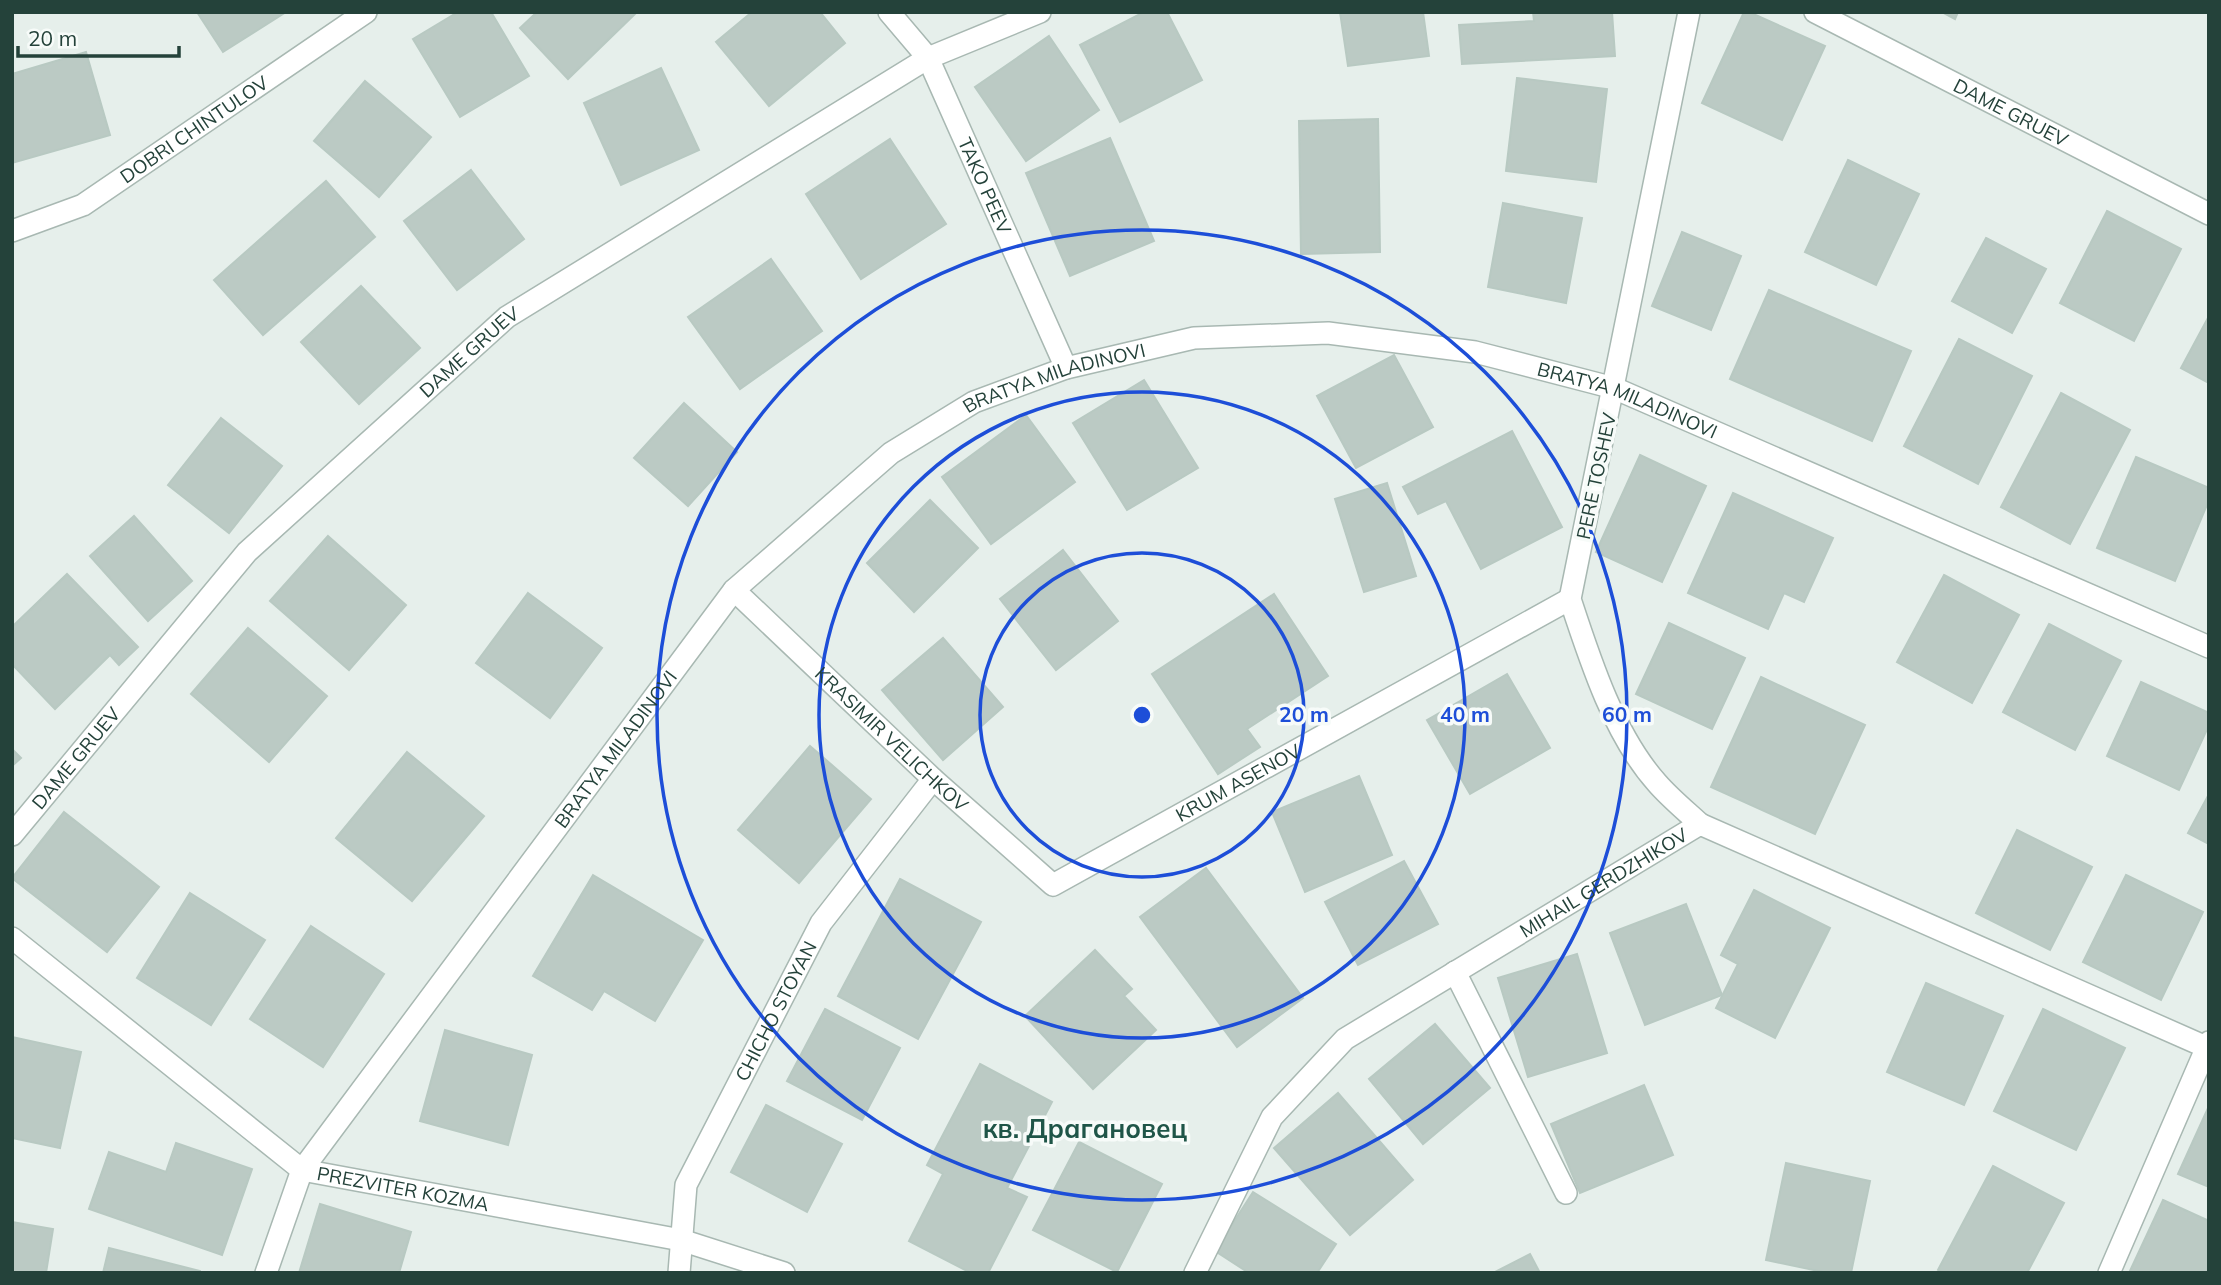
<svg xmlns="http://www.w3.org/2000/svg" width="2221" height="1285" font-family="Mulish,sans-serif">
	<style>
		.building { fill: #bbcac4; stroke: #b8c9c2; stroke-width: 2 }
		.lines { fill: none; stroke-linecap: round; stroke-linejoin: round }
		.minor-casing { stroke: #a8b8b2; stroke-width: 24 }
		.minor { stroke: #fff; stroke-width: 21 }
		.ring { fill: none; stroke: #1d4ed8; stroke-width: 3.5 }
		.labels { text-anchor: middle; stroke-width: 7; stroke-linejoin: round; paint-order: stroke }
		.street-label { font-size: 19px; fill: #24423a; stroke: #f7fbf9 }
		.district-label { font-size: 26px; font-weight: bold; fill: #1f5548; stroke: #f7fbf9 }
		.centre { fill: #1d4ed8; stroke: #f7fbf9; stroke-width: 3.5 }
		.ring-label { font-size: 21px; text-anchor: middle; font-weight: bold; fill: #1d4ed8; stroke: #f7fbf9; stroke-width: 7; stroke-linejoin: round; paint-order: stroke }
	</style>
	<rect width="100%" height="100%" fill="#e6efeb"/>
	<g class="building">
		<polygon points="197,12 286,12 223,52"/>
		<polygon points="458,12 491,12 529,76 460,117 413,39"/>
		<polygon points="537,12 637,12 568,79 520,28"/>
		<polygon points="752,12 820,12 845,43 769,106 716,42"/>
		<polygon points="1144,12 1167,12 1202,80 1120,122 1080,45"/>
		<polygon points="1340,12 1423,12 1429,56 1348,66"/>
		<polygon points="1533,12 1612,12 1615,56 1462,64 1459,25 1534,21"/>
		<polygon points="1744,12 1749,12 1825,46 1782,140 1702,103"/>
		<polygon points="1942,12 1958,12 1955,19"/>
		<polygon points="1049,36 1099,110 1026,161 975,87"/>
		<polygon points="86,52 110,135 12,163 12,74"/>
		<polygon points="661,68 699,150 621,185 584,103"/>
		<polygon points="1517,78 1607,89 1596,182 1506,171"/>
		<polygon points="365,81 431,137 379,197 314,141"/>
		<polygon points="1378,119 1380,252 1301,254 1299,121"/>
		<polygon points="1110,138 1154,241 1070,276 1026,173"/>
		<polygon points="890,139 946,224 861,279 806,194"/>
		<polygon points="1848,160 1919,194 1876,285 1805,252"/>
		<polygon points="471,170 524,239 457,290 404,221"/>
		<polygon points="326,181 375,237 263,335 214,280"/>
		<polygon points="1503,203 1582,218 1566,303 1488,287"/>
		<polygon points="2107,211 2181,249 2134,341 2060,303"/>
		<polygon points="1682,232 1741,256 1711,330 1652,306"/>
		<polygon points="1986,238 2046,269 2012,333 1952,301"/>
		<polygon points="771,259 822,331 740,389 688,317"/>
		<polygon points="361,286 420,348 359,404 301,342"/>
		<polygon points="1769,290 1911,351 1872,441 1730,379"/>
		<polygon points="2209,316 2209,383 2181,368"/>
		<polygon points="1959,339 2032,376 1978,484 1904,446"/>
		<polygon points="1394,355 1433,427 1356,468 1317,396"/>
		<polygon points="1144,380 1198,468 1127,510 1073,423"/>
		<polygon points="2061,393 2130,430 2070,544 2001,507"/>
		<polygon points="684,403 737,452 688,506 634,458"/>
		<polygon points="1026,415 1075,482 991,544 942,477"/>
		<polygon points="221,418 282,466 229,533 168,485"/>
		<polygon points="1512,431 1562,527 1481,569 1446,501 1418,514 1403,487"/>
		<polygon points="1640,455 1706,486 1662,582 1596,552"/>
		<polygon points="2136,457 2209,488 2209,500 2175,581 2097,548"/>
		<polygon points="1387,483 1416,576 1364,592 1335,499"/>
		<polygon points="1733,493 1833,538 1804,602 1784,593 1768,629 1688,593"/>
		<polygon points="930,500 978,548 914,612 867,563"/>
		<polygon points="134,516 192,581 148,621 90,556"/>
		<polygon points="328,536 406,605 349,670 270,601"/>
		<polygon points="1063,550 1118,621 1056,670 1000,599"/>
		<polygon points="67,574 138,647 119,665 110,655 55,709 12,664 12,627"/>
		<polygon points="1944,575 2019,615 1972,703 1897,662"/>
		<polygon points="528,593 602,648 550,718 476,663"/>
		<polygon points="1274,594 1328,676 1247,729 1260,747 1218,774 1152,674"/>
		<polygon points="1669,623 1745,658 1712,729 1636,694"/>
		<polygon points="2049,624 2121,661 2075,750 2003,712"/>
		<polygon points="248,628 327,696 269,762 191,694"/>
		<polygon points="943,638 1003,707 943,760 882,690"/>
		<polygon points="1507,674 1550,748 1470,794 1427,720"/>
		<polygon points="1761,677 1865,725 1815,834 1711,787"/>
		<polygon points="2141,682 2209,713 2209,725 2179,790 2107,756"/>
		<polygon points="810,746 871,799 799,883 738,830"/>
		<polygon points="12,749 21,758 12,766"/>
		<polygon points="407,752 484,816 412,901 336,838"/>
		<polygon points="1359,776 1392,855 1305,892 1272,812"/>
		<polygon points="2209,794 2209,844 2188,833"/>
		<polygon points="64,812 159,887 107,952 12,878"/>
		<polygon points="2017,830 2092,867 2050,950 1976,913"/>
		<polygon points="1404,861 1438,924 1358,965 1325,902"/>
		<polygon points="1206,868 1303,998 1237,1047 1140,917"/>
		<polygon points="593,875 703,940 655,1021 604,991 592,1010 533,976"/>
		<polygon points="2126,875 2203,912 2161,1000 2083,962"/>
		<polygon points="900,879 981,922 918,1039 838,996"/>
		<polygon points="1754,890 1830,928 1775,1038 1716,1008 1738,964 1721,955"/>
		<polygon points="190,893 265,940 211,1025 137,978"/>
		<polygon points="1686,904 1722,995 1645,1025 1610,933"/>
		<polygon points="311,926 384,974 323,1067 250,1019"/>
		<polygon points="1095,950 1132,989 1124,996 1156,1030 1093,1089 1025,1016"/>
		<polygon points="1577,954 1607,1053 1528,1077 1498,978"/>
		<polygon points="1926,983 2003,1016 1964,1105 1887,1072"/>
		<polygon points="825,1009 900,1048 862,1120 787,1081"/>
		<polygon points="2043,1009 2125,1048 2076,1150 1994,1111"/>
		<polygon points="1435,1024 1490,1088 1423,1144 1369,1079"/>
		<polygon points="445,1030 532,1055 508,1145 420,1121"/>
		<polygon points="12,1037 81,1052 60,1148 12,1138"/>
		<polygon points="980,1064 1052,1102 1007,1188 1027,1197 988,1273 971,1273 909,1241 943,1174 927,1165"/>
		<polygon points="1644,1085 1673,1155 1580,1193 1551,1124"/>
		<polygon points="1338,1093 1413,1180 1350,1235 1274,1148"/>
		<polygon points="766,1105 842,1144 807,1212 731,1172"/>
		<polygon points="2209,1106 2209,1187 2178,1174"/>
		<polygon points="1079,1142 1162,1184 1117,1272 1033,1230"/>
		<polygon points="176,1143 252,1169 222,1255 89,1209 109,1152 166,1172"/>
		<polygon points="1786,1163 1870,1181 1851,1273 1828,1273 1766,1260"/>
		<polygon points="1993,1166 2064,1203 2027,1273 1943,1273 1938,1270"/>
		<polygon points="1253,1192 1336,1244 1317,1273 1249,1273 1215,1251"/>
		<polygon points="2163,1200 2209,1221 2209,1273 2129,1273"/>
		<polygon points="320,1204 411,1232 399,1273 299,1273"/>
		<polygon points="12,1222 53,1229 46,1273 12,1273"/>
		<polygon points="109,1248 200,1271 200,1273 103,1273"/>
		<polygon points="1530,1254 1540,1273 1493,1273"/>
	</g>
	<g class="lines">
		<defs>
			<g id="minor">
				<path id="s1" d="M889,12l39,46 138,310"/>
				<path d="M1689,12l-119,587c20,61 44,136 87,184 13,15 29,28 43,41"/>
				<path id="s2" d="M1815,12l394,202"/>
				<path id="s3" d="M12,231l71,-26 283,-193"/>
				<path id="s4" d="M734,590l199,189 120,106 517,-286"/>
				<path id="s5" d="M12,835l235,-283 260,-235 421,-259 112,-46"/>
				<path id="s6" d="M12,938l290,232 379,70 103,33"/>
				<polyline points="1455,972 1566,1193"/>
				<path id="s7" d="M266,1273l36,-103 432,-580 157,-137 83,-51 92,-34 128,-30 134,-5 147,19 139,36 595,259"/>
				<path id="s8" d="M679,1273l7,-88 135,-262 112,-144"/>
				<path id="s9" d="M1195,1273l77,-156 73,-78 355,-215 506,223"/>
				<polyline points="2109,1273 2209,1042"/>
			</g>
		</defs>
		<use href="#minor" class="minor-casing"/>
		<use href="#minor" class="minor"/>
	</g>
	<g class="ring">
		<circle cx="1142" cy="715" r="162"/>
		<circle cx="1142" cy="715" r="323"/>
		<circle cx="1142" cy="715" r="485"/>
	</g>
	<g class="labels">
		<g class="street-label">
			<text dy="7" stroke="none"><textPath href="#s2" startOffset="220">DAME GRUEV</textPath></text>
			<text dy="7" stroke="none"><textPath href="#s3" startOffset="210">DOBRI CHINTULOV</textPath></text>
			<text dy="7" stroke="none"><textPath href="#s1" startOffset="200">TAKO PEEV</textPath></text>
			<text dy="7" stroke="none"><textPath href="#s5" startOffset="667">DAME GRUEV</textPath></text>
			<text dy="7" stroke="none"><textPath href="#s7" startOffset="1222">BRATYA MILADINOVI</textPath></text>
			<text dy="7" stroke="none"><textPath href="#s7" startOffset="1810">BRATYA MILADINOVI</textPath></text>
			<text transform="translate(1596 476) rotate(-78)" y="7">PERE TOSHEV</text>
			<text dy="7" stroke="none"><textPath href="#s4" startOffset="217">KRASIMIR VELICHKOV</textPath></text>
			<text dy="7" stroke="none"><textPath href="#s7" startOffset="634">BRATYA MILADINOVI</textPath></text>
			<text dy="7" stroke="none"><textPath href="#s5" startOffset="100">DAME GRUEV</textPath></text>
			<text dy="7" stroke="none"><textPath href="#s4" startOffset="646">KRUM ASENOV</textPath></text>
			<text dy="7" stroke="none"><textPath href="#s9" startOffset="583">MIHAIL GERDZHIKOV</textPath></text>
			<text dy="7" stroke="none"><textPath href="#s8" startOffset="284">CHICHO STOYAN</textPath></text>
			<text dy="7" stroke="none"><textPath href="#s6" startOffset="474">PREZVITER KOZMA</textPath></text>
		</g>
		<g class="district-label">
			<text x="1085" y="1138">кв. Драгановец</text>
		</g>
	</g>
	<circle cx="1142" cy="715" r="10" class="centre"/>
	<g class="ring-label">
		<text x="1304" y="722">20 m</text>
		<text x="1465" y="722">40 m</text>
		<text x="1627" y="722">60 m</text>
	</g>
	<rect width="2221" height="1285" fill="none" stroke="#24423a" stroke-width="28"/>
	<path d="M18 46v10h161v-10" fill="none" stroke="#24423a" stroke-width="3.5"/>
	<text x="28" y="46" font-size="21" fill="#24423a" stroke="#f7fbf9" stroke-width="5" paint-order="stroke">20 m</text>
</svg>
